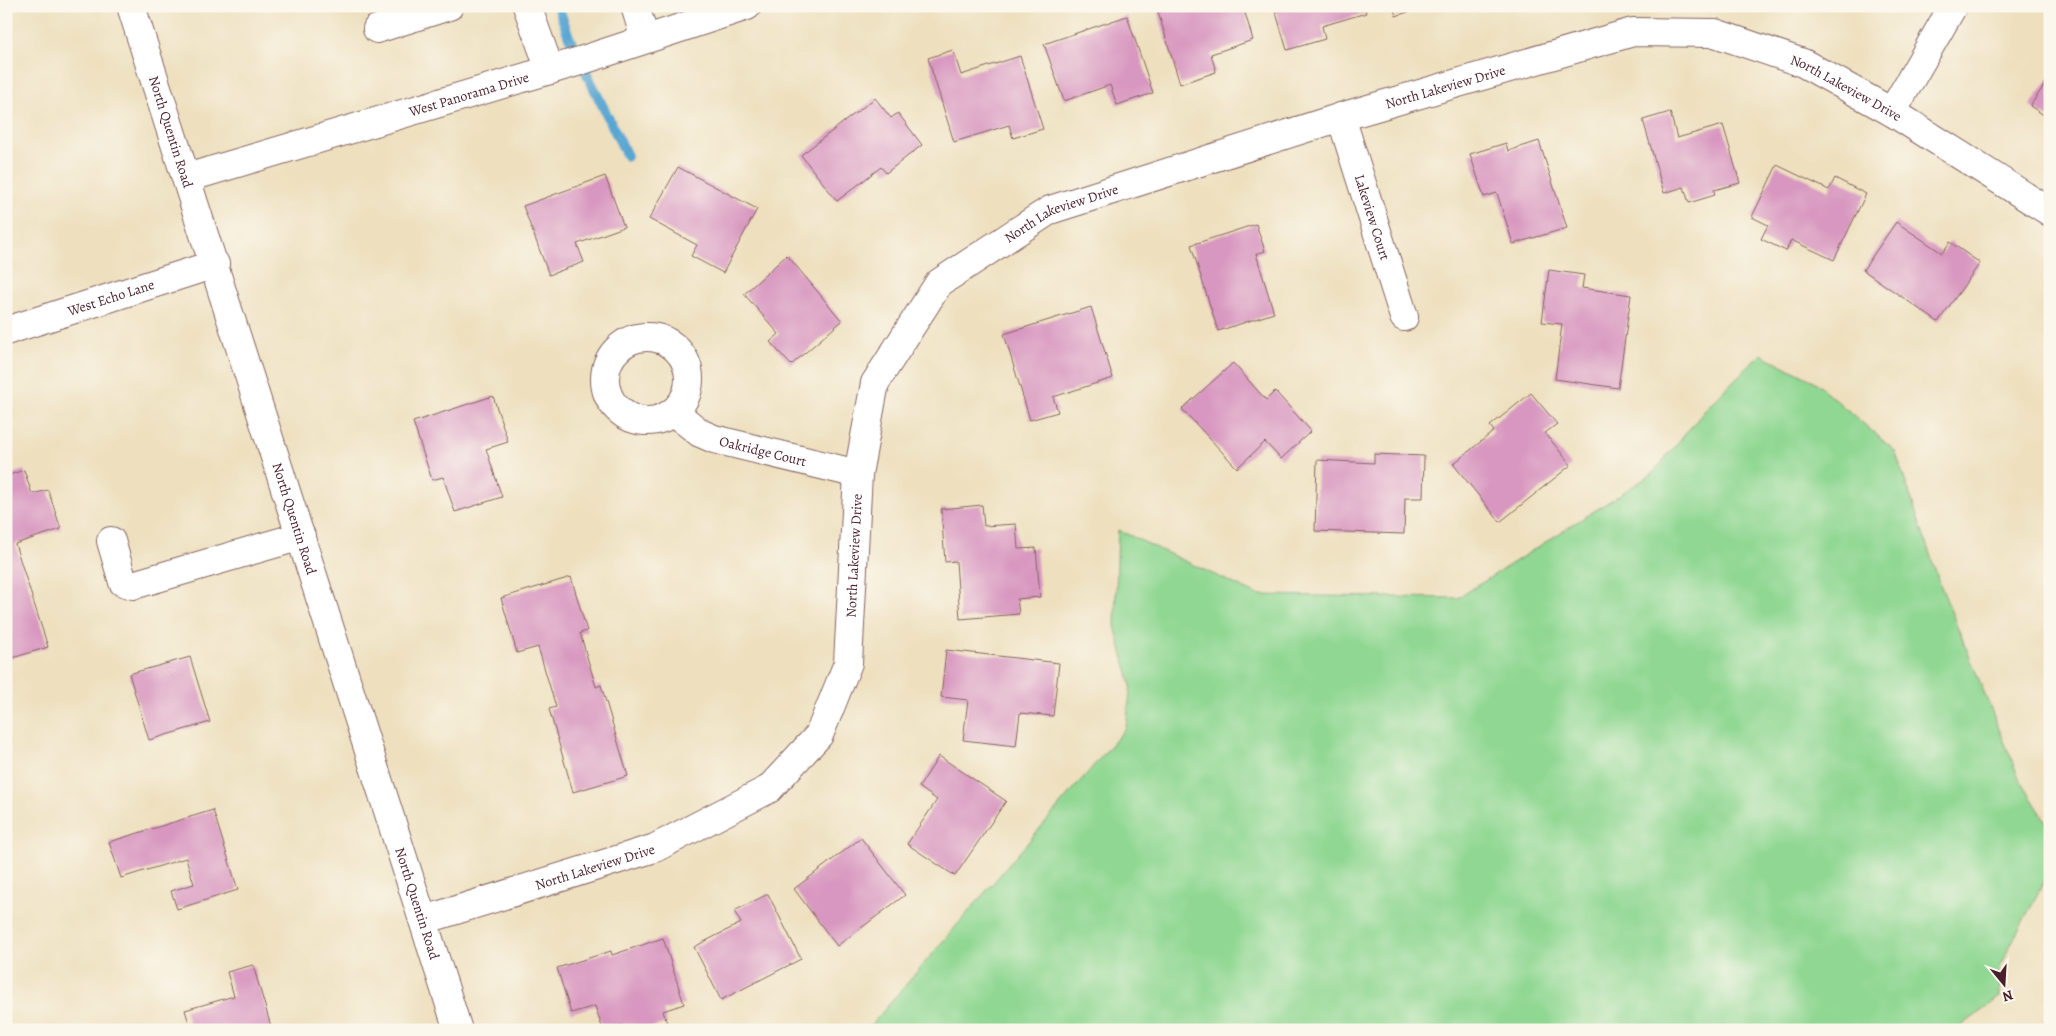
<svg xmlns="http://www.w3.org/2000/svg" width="2056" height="1036" font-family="Alegreya,serif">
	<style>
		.green { fill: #8fd792; stroke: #6c7b5e }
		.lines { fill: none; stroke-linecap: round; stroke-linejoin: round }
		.stream { stroke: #59a6d2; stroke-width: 10 }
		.building { fill: #d897c0 }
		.minor-casing { stroke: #83635f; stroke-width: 30 }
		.major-casing { stroke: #83635f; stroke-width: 30 }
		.minor { stroke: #fff; stroke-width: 28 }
		.major { stroke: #fff; stroke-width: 28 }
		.labels { text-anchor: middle; stroke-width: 4; stroke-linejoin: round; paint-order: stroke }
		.street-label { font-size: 14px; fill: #4a1f2b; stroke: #fbf7ec }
	</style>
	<rect width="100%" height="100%" fill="#fbf7ec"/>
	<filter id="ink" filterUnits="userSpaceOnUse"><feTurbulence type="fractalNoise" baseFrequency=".02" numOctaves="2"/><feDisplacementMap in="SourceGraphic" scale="10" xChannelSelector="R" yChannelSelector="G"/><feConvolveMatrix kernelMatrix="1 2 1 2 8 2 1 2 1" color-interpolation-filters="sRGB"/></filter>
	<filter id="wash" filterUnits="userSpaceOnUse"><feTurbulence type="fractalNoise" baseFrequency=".0096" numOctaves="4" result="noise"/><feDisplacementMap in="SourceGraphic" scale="20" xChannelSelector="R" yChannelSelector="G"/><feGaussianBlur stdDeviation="1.12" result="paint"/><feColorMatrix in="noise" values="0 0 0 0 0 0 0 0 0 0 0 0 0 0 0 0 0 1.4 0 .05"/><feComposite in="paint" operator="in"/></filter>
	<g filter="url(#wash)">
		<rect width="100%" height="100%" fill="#eee0bf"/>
		<polygon class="green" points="1761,354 1815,382 1895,451 1940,584 2019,778 2050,828 2050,870 2000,965 2000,997 1956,1030 867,1030 1126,728 1131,685 1115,626 1118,530 1258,595 1458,598 1652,474 1711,403"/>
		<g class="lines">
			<polyline class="stream" points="558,6 569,37 627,156"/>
		</g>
		<g id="blocks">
			<g class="building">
				<polygon points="1178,6 1243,6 1253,40 1211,54 1216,72 1180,84 1158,12"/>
				<polygon points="1274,6 1364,6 1366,13 1322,26 1325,39 1287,50"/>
				<polygon points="1393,6 1423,6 1423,7 1396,16"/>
				<polygon points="1127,16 1153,93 1117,105 1110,85 1064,101 1044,44"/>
				<polygon points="953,50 961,75 1020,56 1043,129 1013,138 1009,125 954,142 928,58"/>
				<polygon points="2050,77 2050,119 2030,106"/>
				<polygon points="875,98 891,118 898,113 922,145 886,173 881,167 837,201 801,155"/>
				<polygon points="1670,112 1677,138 1723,125 1740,183 1714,190 1715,195 1689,203 1684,187 1664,193 1643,120"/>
				<polygon points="1539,141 1567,228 1513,244 1497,193 1484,197 1470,154 1506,143 1508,151"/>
				<polygon points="1777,165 1829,190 1835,178 1866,194 1834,260 1791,240 1786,251 1761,239 1768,225 1752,217"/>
				<polygon points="678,167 757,209 723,273 691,256 697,245 649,219"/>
				<polygon points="605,176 624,227 577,244 584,262 549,275 523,206"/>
				<polygon points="1896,222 1942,253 1950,242 1980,263 1938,322 1863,270"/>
				<polygon points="1256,224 1265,251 1256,254 1274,313 1218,331 1191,245"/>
				<polygon points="787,255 842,321 791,365 770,342 779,334 744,294"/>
				<polygon points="1549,270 1584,275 1582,288 1631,295 1618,388 1555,379 1562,324 1542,322"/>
				<polygon points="1091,307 1113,378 1053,397 1058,412 1030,420 1004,334"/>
				<polygon points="1233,363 1266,400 1275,391 1311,431 1281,459 1265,442 1237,468 1182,409"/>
				<polygon points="1531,393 1557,424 1545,433 1571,465 1500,522 1453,464 1494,431 1490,426"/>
				<polygon points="493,396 508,442 486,449 502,497 455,512 443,477 432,480 413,422"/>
				<polygon points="1374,454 1424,456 1423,498 1405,498 1404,534 1315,531 1317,460 1374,463"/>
				<polygon points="24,470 32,494 48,490 61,529 15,544 48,647 6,660 6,476"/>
				<polygon points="982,505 984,526 1016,524 1018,549 1036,548 1040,597 1017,599 1019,614 960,619 956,561 945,562 941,509"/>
				<polygon points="571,577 587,631 580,633 596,687 601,685 628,776 573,792 549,709 556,707 538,647 517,653 501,598"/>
				<polygon points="946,650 1059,663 1053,716 1020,713 1016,746 963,740 968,700 941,697"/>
				<polygon points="190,657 210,722 149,740 129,674"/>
				<polygon points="939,756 1006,801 955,876 907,844 937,800 919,787"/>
				<polygon points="213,810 238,890 177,909 171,891 194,884 186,858 121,878 109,842"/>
				<polygon points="861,838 905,895 837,946 794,889"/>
				<polygon points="768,894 801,959 721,1000 694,947 741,923 734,911"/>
				<polygon points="663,938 684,1004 663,1011 667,1023 644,1030 624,1030 623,1025 603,1030 595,1006 571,1013 557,968 611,951 612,955"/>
				<polygon points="253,965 272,1030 191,1030 185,1010 234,996 227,972"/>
				<polygon points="2045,1021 2050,1023 2050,1030 2042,1030"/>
			</g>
		</g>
	</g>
	<g filter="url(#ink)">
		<use href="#blocks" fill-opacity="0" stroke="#83635f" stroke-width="1"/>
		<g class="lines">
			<defs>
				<g id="minor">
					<polyline points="527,6 550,70"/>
					<polyline points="635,6 645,39"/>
					<polyline points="377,29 449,6"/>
					<polyline points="1892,112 1953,6"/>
					<path id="s1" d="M1341,117l63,200"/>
					<path id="s2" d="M187,178l393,-117 167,-55"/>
					<path id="s3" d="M6,331l209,-67"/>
					<circle cx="647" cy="379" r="42"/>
					<path id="s4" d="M674,412l26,21 14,6 144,35"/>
					<polyline points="111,541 123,582 133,585 301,536"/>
					<path id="s5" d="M424,920l231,-72 114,-59 50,-54 29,-72 10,-189 17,-91 64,-100 111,-73 291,-93 292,-85 82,1 88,30 89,49 158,100"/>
				</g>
				<g id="major">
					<path id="s6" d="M131,6l327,1024"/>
				</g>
			</defs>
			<use href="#minor" class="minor-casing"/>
			<use href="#major" class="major-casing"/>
			<use href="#minor" class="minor"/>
			<use href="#major" class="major"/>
		</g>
	</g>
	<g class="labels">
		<g class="street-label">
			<text dy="5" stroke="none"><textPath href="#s5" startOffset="1469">North Lakeview Drive</textPath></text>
			<text dy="5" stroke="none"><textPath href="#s5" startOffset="1889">North Lakeview Drive</textPath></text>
			<text dy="5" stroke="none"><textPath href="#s2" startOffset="294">West Panorama Drive</textPath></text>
			<text dy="5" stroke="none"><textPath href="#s6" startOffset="132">North Quentin Road</textPath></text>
			<text dy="5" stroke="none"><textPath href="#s5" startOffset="1064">North Lakeview Drive</textPath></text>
			<text dy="5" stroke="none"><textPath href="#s1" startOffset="105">Lakeview Court</textPath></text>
			<text dy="5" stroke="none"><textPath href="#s3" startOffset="110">West Echo Lane</textPath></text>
			<text dy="5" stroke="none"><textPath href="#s4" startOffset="99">Oakridge Court</textPath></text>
			<text dy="5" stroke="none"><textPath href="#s6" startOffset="538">North Quentin Road</textPath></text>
			<text dy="5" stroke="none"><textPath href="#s5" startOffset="629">North Lakeview Drive</textPath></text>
			<text dy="5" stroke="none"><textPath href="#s5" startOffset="179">North Lakeview Drive</textPath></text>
			<text dy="5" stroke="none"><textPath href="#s6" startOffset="942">North Quentin Road</textPath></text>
		</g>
	</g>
	<rect width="2056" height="1036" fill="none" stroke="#fbf7ec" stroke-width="25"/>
	<g transform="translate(2004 984) rotate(162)" stroke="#fbf7ec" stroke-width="4" paint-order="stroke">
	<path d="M0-4L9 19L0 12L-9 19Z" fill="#4a1f2b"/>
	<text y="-8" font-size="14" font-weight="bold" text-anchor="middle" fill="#4a1f2b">N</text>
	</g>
</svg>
